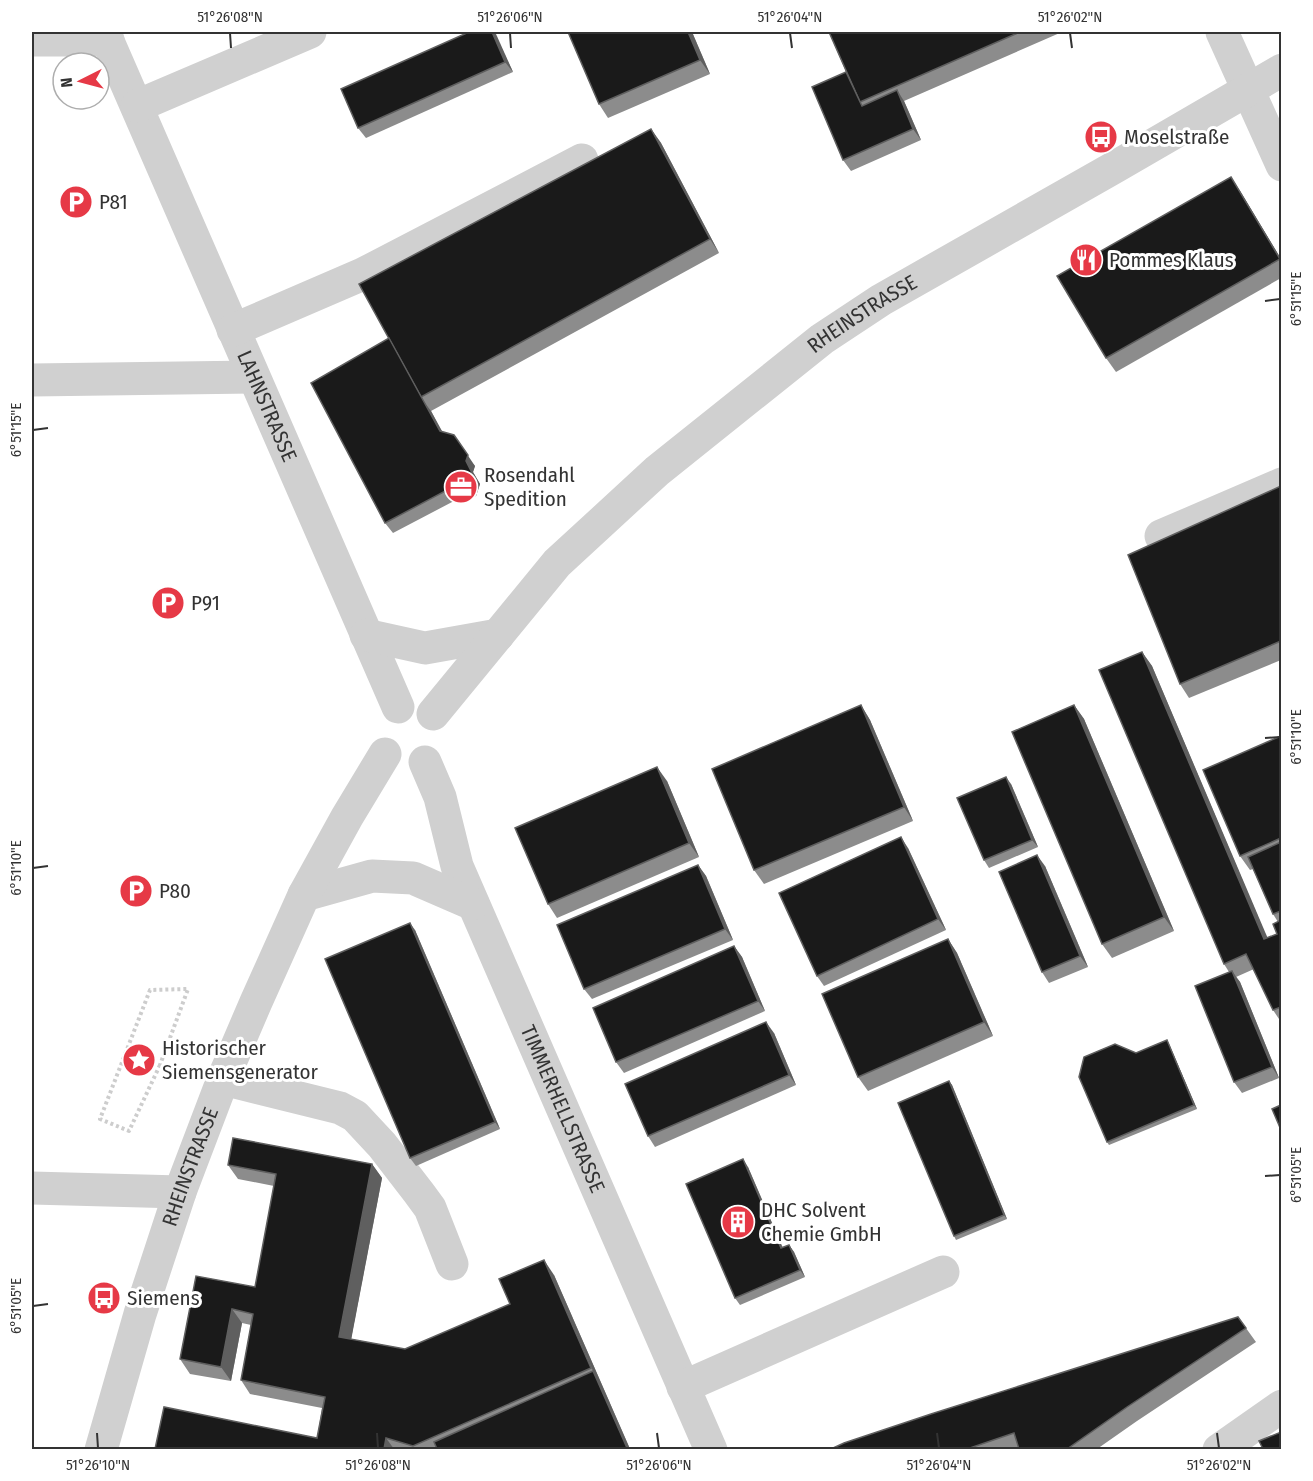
<svg xmlns="http://www.w3.org/2000/svg" width="1313" height="1481" font-family="'Fira Sans Condensed',sans-serif">
	<style>
		.lines { fill: none; stroke-linecap: round; stroke-linejoin: round }
		.path { stroke: #cdcdcd; stroke-width: 4; stroke-dasharray: 3 3; stroke-linecap: butt }
		.minor { stroke: #d0d0d0; stroke-width: 33 }
		.wall { fill: #8c8c8c }
		.shaded-wall { fill: #5f5f5f }
		.building { fill: #1a1a1a; stroke: #5f5f5f; stroke-width: 1.5 }
		.ticks { fill: none; stroke: #333; stroke-width: 2 }
		.labels { text-anchor: middle; stroke-width: 6; stroke-linejoin: round; paint-order: stroke }
		.poi-label { font-size: 21px; fill: #333; stroke: #fff; text-anchor: start }
		.street-label { font-size: 21px; fill: #333; stroke: #fff }
		.neatline { fill: none; stroke: #333; stroke-width: 2 }
		.ticks-label { font-size: 15px; text-anchor: middle; fill: #333 }
	</style>
	<rect width="100%" height="100%" fill="#fff"/>
	<g class="lines">
		<polyline class="path" points="160,1065 129,1131 100,1119 150,990 188,989 160,1065 190,1080"/>
		<g class="minor">
			<path id="s1" d="M104,32l294,675"/>
			<polyline points="1222,32 1282,165"/>
			<polyline points="32,40 108,40"/>
			<polyline points="137,106 310,32"/>
			<polyline points="233,330 363,274 582,160"/>
			<polyline points="32,380 253,377"/>
			<polyline points="1161,536 1282,484"/>
			<polyline points="366,635 425,648 498,635"/>
			<path id="s2" d="M433,714l124,-151 100,-92 165,-132 59,-39 234,-133 167,-97"/>
			<path id="s3" d="M425,762l15,35 17,69 254,584"/>
			<polyline points="304,895 372,876 413,878 473,904"/>
			<polyline points="223,1079 340,1108 355,1116 382,1145 419,1193 430,1208 452,1264"/>
			<polyline points="32,1188 180,1192"/>
			<polyline points="683,1387 943,1272"/>
			<path id="s4" d="M101,1450l39,-136 40,-122 43,-113 33,-77 48,-107 43,-78 38,-63"/>
			<polyline points="1219,1450 1282,1406"/>
		</g>
	</g>
	<g class="wall">
		<polygon points="469,32 494,32 513,72 366,138 358,128"/>
		<polygon points="568,32 692,32 710,74 608,118 599,104"/>
		<polygon points="829,32 1062,32 904,101 921,140 851,171 843,160 846,72"/>
		<polygon points="651,129 661,143 719,253 431,411 442,432 475,466 473,472 480,484 476,496 462,503 454,501 393,533 385,523 389,338"/>
		<polygon points="1240,191 1281,259 1281,278 1116,372 1106,358"/>
		<polygon points="1281,486 1281,660 1189,698 1180,684"/>
		<polygon points="1142,652 1152,666 1267,938 1277,934 1278,922 1273,914 1253,869 1250,870 1240,856 1281,736 1281,1022 1273,1010 1254,969 1236,977 1240,982 1279,1078 1242,1093 1234,1082 1229,972 1224,964"/>
		<polygon points="861,705 870,720 913,821 764,884 754,870"/>
		<polygon points="1074,705 1084,719 1174,931 1112,958 1102,944"/>
		<polygon points="667,781 699,857 557,918 548,904"/>
		<polygon points="1011,784 1038,847 989,868 984,860"/>
		<polygon points="908,848 946,930 824,986 817,976"/>
		<polygon points="698,865 706,876 733,940 592,999 584,989"/>
		<polygon points="1045,866 1088,967 1049,983 1042,972"/>
		<polygon points="415,930 500,1129 416,1166 410,1158"/>
		<polygon points="948,939 957,953 993,1036 868,1091 858,1077"/>
		<polygon points="734,946 742,957 765,1011 624,1073 616,1062"/>
		<polygon points="774,1033 796,1085 655,1147 648,1136"/>
		<polygon points="1167,1040 1169,1044 1197,1109 1109,1145 1107,1142 1136,1053"/>
		<polygon points="949,1081 952,1085 1007,1219 956,1240 954,1236"/>
		<polygon points="372,1164 382,1178 351,1339 405,1349 510,1304 554,1275 630,1449 155,1449 317,1438 322,1408 250,1394 241,1380 251,1325 242,1323 231,1381 190,1374 180,1359 255,1287 274,1186 238,1179 228,1165"/>
		<polygon points="748,1167 783,1248 789,1245 794,1252 805,1277 740,1305 735,1298"/>
		<polygon points="1238,1317 1256,1342 1137,1421 1097,1449 1020,1449 1019,1448 1016,1449 831,1449"/>
	</g>
	<g class="shaded-wall">
		<polygon points="492,32 494,32 496,34 513,72 505,62"/>
		<polygon points="688,32 692,32 710,74 700,60"/>
		<polygon points="897,90 904,101 921,140 913,129"/>
		<polygon points="651,129 661,143 719,253 710,239"/>
		<polygon points="1231,177 1240,191 1281,259 1281,261"/>
		<polygon points="424,402 431,411 448,442 440,431"/>
		<polygon points="454,435 475,466 473,472 480,484 476,496 469,485 466,461"/>
		<polygon points="1142,652 1152,666 1274,953 1264,939"/>
		<polygon points="861,705 870,720 913,821 904,807"/>
		<polygon points="1074,705 1084,719 1174,931 1164,917"/>
		<polygon points="657,767 667,781 699,857 689,843"/>
		<polygon points="1006,777 1011,784 1038,847 1032,840"/>
		<polygon points="901,837 908,848 946,930 938,919"/>
		<polygon points="1037,855 1045,866 1088,967 1080,956"/>
		<polygon points="698,865 706,876 733,940 725,929"/>
		<polygon points="410,923 415,930 500,1129 495,1122"/>
		<polygon points="948,939 957,953 993,1036 984,1022"/>
		<polygon points="734,946 742,957 765,1011 758,1001"/>
		<polygon points="1232,971 1240,982 1279,1078 1272,1067"/>
		<polygon points="766,1022 774,1033 796,1085 789,1075"/>
		<polygon points="1167,1040 1169,1044 1197,1109 1194,1105"/>
		<polygon points="949,1081 952,1085 1007,1219 1004,1215"/>
		<polygon points="743,1159 748,1167 786,1256 781,1248"/>
		<polygon points="372,1164 382,1178 349,1351 339,1337"/>
		<polygon points="789,1245 794,1252 805,1277 800,1270"/>
		<polygon points="544,1260 554,1275 630,1449 628,1449 627,1448"/>
		<polygon points="232,1309 242,1323 231,1381 221,1367"/>
		<polygon points="386,1438 394,1449 384,1449"/>
	</g>
	<g class="building">
		<polygon points="469,32 492,32 505,62 358,128 341,89"/>
		<polygon points="568,32 688,32 700,60 599,104"/>
		<polygon points="829,32 1020,32 860,102"/>
		<polygon points="846,72 862,106 897,90 913,129 843,160 812,87"/>
		<polygon points="651,129 710,239 421,397 359,284"/>
		<polygon points="1231,177 1280,259 1106,358 1057,276"/>
		<polygon points="389,338 440,431 454,435 468,455 466,461 472,473 469,485 454,493 447,490 385,523 311,383"/>
		<polygon points="1281,486 1281,641 1180,684 1128,555"/>
		<polygon points="1142,652 1264,939 1277,934 1273,924 1281,920 1281,1007 1273,1010 1246,954 1224,964 1099,670"/>
		<polygon points="861,705 904,807 754,870 712,769"/>
		<polygon points="1074,705 1164,917 1102,944 1012,732"/>
		<polygon points="1281,736 1281,838 1240,856 1203,770"/>
		<polygon points="657,767 689,843 548,904 515,828"/>
		<polygon points="1006,777 1032,840 984,860 957,798"/>
		<polygon points="901,837 938,919 817,976 779,893"/>
		<polygon points="1281,842 1281,911 1273,914 1248,857"/>
		<polygon points="1037,855 1080,956 1042,972 999,872"/>
		<polygon points="698,865 725,929 584,989 557,925"/>
		<polygon points="410,923 495,1122 410,1158 325,959"/>
		<polygon points="948,939 984,1022 858,1077 822,994"/>
		<polygon points="734,946 758,1001 616,1062 593,1008"/>
		<polygon points="1232,971 1272,1067 1234,1082 1195,986"/>
		<polygon points="766,1022 789,1075 648,1136 625,1084"/>
		<polygon points="1167,1040 1194,1105 1107,1142 1079,1077 1084,1057 1115,1044 1136,1053"/>
		<polygon points="949,1081 1004,1215 954,1236 898,1103"/>
		<polygon points="1281,1105 1281,1130 1272,1109"/>
		<polygon points="233,1138 372,1164 339,1337 405,1349 510,1304 499,1279 544,1260 591,1368 413,1446 386,1438 384,1449 155,1449 164,1407 317,1438 325,1397 241,1380 253,1314 232,1309 221,1367 180,1359 196,1276 255,1287 276,1174 228,1165"/>
		<polygon points="743,1159 781,1248 789,1245 800,1270 735,1298 686,1184"/>
		<polygon points="1238,1317 1246,1328 1127,1407 1067,1449 1019,1449 1014,1433 967,1449 831,1449 844,1443 931,1414"/>
		<polygon points="593,1371 627,1448 622,1449 437,1449 434,1442"/>
		<polygon points="1281,1432 1281,1449 1263,1449 1259,1441"/>
	</g>
	<path class="ticks" d="M230,33l1,15M510,33l1,15M790,33l2,15M1070,33l2,15M1265,301l15,-2M33,430l15,-2M1265,738l15,-1M33,868l15,-2M1265,1176l15,-1M33,1306l15,-2M97,1433l1,15M377,1433l1,15M657,1433l2,15M937,1433l2,15M1217,1433l2,15"/>
	<defs>
		<symbol id="bus-disc" viewBox="-11 -11 22 22"><circle r="9.5" fill="#e63946" stroke="#fff"/><path d="M-5-6H5V4H4V6H2V4H-2V6H-4V4H-5ZM-3.5-4V0h7V-4ZM-3.5 1.2v1.5H-2V1.2ZM2 1.2v1.5H3.5V1.2Z" fill="#fff"/></symbol>
		<symbol id="parking-disc" viewBox="-11 -11 22 22"><circle r="9.5" fill="#e63946" stroke="#fff"/><path d="M-3.5-5.5H1a3.5 3.5 0 0 1 0 7H-1V5.5H-3.5ZM-1-3.4V-.6H.8a1.4 1.4 0 0 0 0-2.8Z" fill="#fff"/></symbol>
		<symbol id="restaurant-disc" viewBox="-11 -11 22 22"><circle r="9.5" fill="#e63946" stroke="#fff"/><path d="M-5-6h1v4h1v-4h1v4h1v-4h1v5L-1.5 .5V6h-2V.5L-5-1ZM5-6V6H3V1.5H1.5Q1.5-4 5-6Z" fill="#fff"/></symbol>
		<symbol id="office-disc" viewBox="-11 -11 22 22"><circle r="9.5" fill="#e63946" stroke="#fff"/><path d="M-6-3h4V-5.5h4V-3h4V5H-6ZM-1-4.5V-3h2v-1.5ZM-6 0V1H6V0Z" fill="#fff"/></symbol>
		<symbol id="sight-disc" viewBox="-11 -11 22 22"><circle r="9.5" fill="#e63946" stroke="#fff"/><path d="M0-6L1.8-2.2L6-1.7L2.9 1.2L3.7 5.4L0 3.3L-3.7 5.4L-2.9 1.2L-6-1.7L-1.8-2.2Z" fill="#fff"/></symbol>
		<symbol id="building-disc" viewBox="-11 -11 22 22"><circle r="9.5" fill="#e63946" stroke="#fff"/><path d="M-4-6H4V6H1V3H-1V6H-4ZM-2.5-4.3h1.7v1.8h-1.7ZM.8-4.3h1.7v1.8H.8ZM-2.5-1h1.7V.8h-1.7ZM.8-1h1.7V.8H.8Z" fill="#fff"/></symbol>
	</defs>
	<g fill-rule="evenodd">
		<use href="#bus-disc" x="1082" y="118" width="38" height="38"/>
		<use href="#parking-disc" x="57" y="183" width="38" height="38"/>
		<use href="#restaurant-disc" x="1067" y="241" width="38" height="38"/>
		<use href="#office-disc" x="442" y="468" width="38" height="38"/>
		<use href="#parking-disc" x="149" y="584" width="38" height="38"/>
		<use href="#parking-disc" x="117" y="872" width="38" height="38"/>
		<use href="#sight-disc" x="120" y="1041" width="38" height="38"/>
		<use href="#building-disc" x="719" y="1203" width="38" height="38"/>
		<use href="#bus-disc" x="85" y="1279" width="38" height="38"/>
	</g>
	<g class="labels">
		<g class="poi-label">
			<text x="1124" y="144">Moselstraße</text>
			<text x="99" y="209">P81</text>
			<text x="1109" y="267">Pommes Klaus</text>
			<text x="484" y="482">Rosendahl<tspan x="484" dy="24">Spedition</tspan></text>
			<text x="191" y="610">P91</text>
			<text x="159" y="898">P80</text>
			<text x="162" y="1055">Historischer<tspan x="162" dy="24">Siemensgenerator</tspan></text>
			<text x="761" y="1217">DHC Solvent<tspan x="761" dy="24">Chemie GmbH</tspan></text>
			<text x="127" y="1305">Siemens</text>
		</g>
		<g class="street-label">
			<text dy="7" stroke="none"><textPath href="#s2" startOffset="590">RHEINSTRASSE</textPath></text>
			<text dy="7" stroke="none"><textPath href="#s1" startOffset="408">LAHNSTRASSE</textPath></text>
			<text dy="7" stroke="none"><textPath href="#s3" startOffset="374">TIMMERHELLSTRASSE</textPath></text>
			<text dy="7" stroke="none"><textPath href="#s4" startOffset="297">RHEINSTRASSE</textPath></text>
		</g>
	</g>
	<rect width="1313" height="1481" fill="none" stroke="#ffffff" stroke-width="66"/>
	<g transform="translate(81 81) rotate(264)"><circle r="28" fill="#ffffff" stroke="#adadad" stroke-width="1.5"/>
	<path d="M0-4.5L10 22L0 15L-10 22Z" fill="#e63946"/>
	<text y="-9" font-size="16" font-weight="bold" text-anchor="middle" fill="#333333">N</text>
	</g>
	<rect x="33" y="33" width="1247" height="1415" class="neatline"/>
	<g class="ticks-label">
		<text x="230" y="22">51°26'08"N</text>
		<text x="510" y="22">51°26'06"N</text>
		<text x="790" y="22">51°26'04"N</text>
		<text x="1070" y="22">51°26'02"N</text>
		<text transform="translate(1296 299) rotate(-90)" y="5">6°51'15"E</text>
		<text transform="translate(16 430) rotate(-90)" y="5">6°51'15"E</text>
		<text transform="translate(1296 737) rotate(-90)" y="5">6°51'10"E</text>
		<text transform="translate(16 868) rotate(-90)" y="5">6°51'10"E</text>
		<text transform="translate(1296 1175) rotate(-90)" y="5">6°51'05"E</text>
		<text transform="translate(16 1306) rotate(-90)" y="5">6°51'05"E</text>
		<text x="98" y="1470">51°26'10"N</text>
		<text x="378" y="1470">51°26'08"N</text>
		<text x="659" y="1470">51°26'06"N</text>
		<text x="939" y="1470">51°26'04"N</text>
		<text x="1219" y="1470">51°26'02"N</text>
	</g>
</svg>
